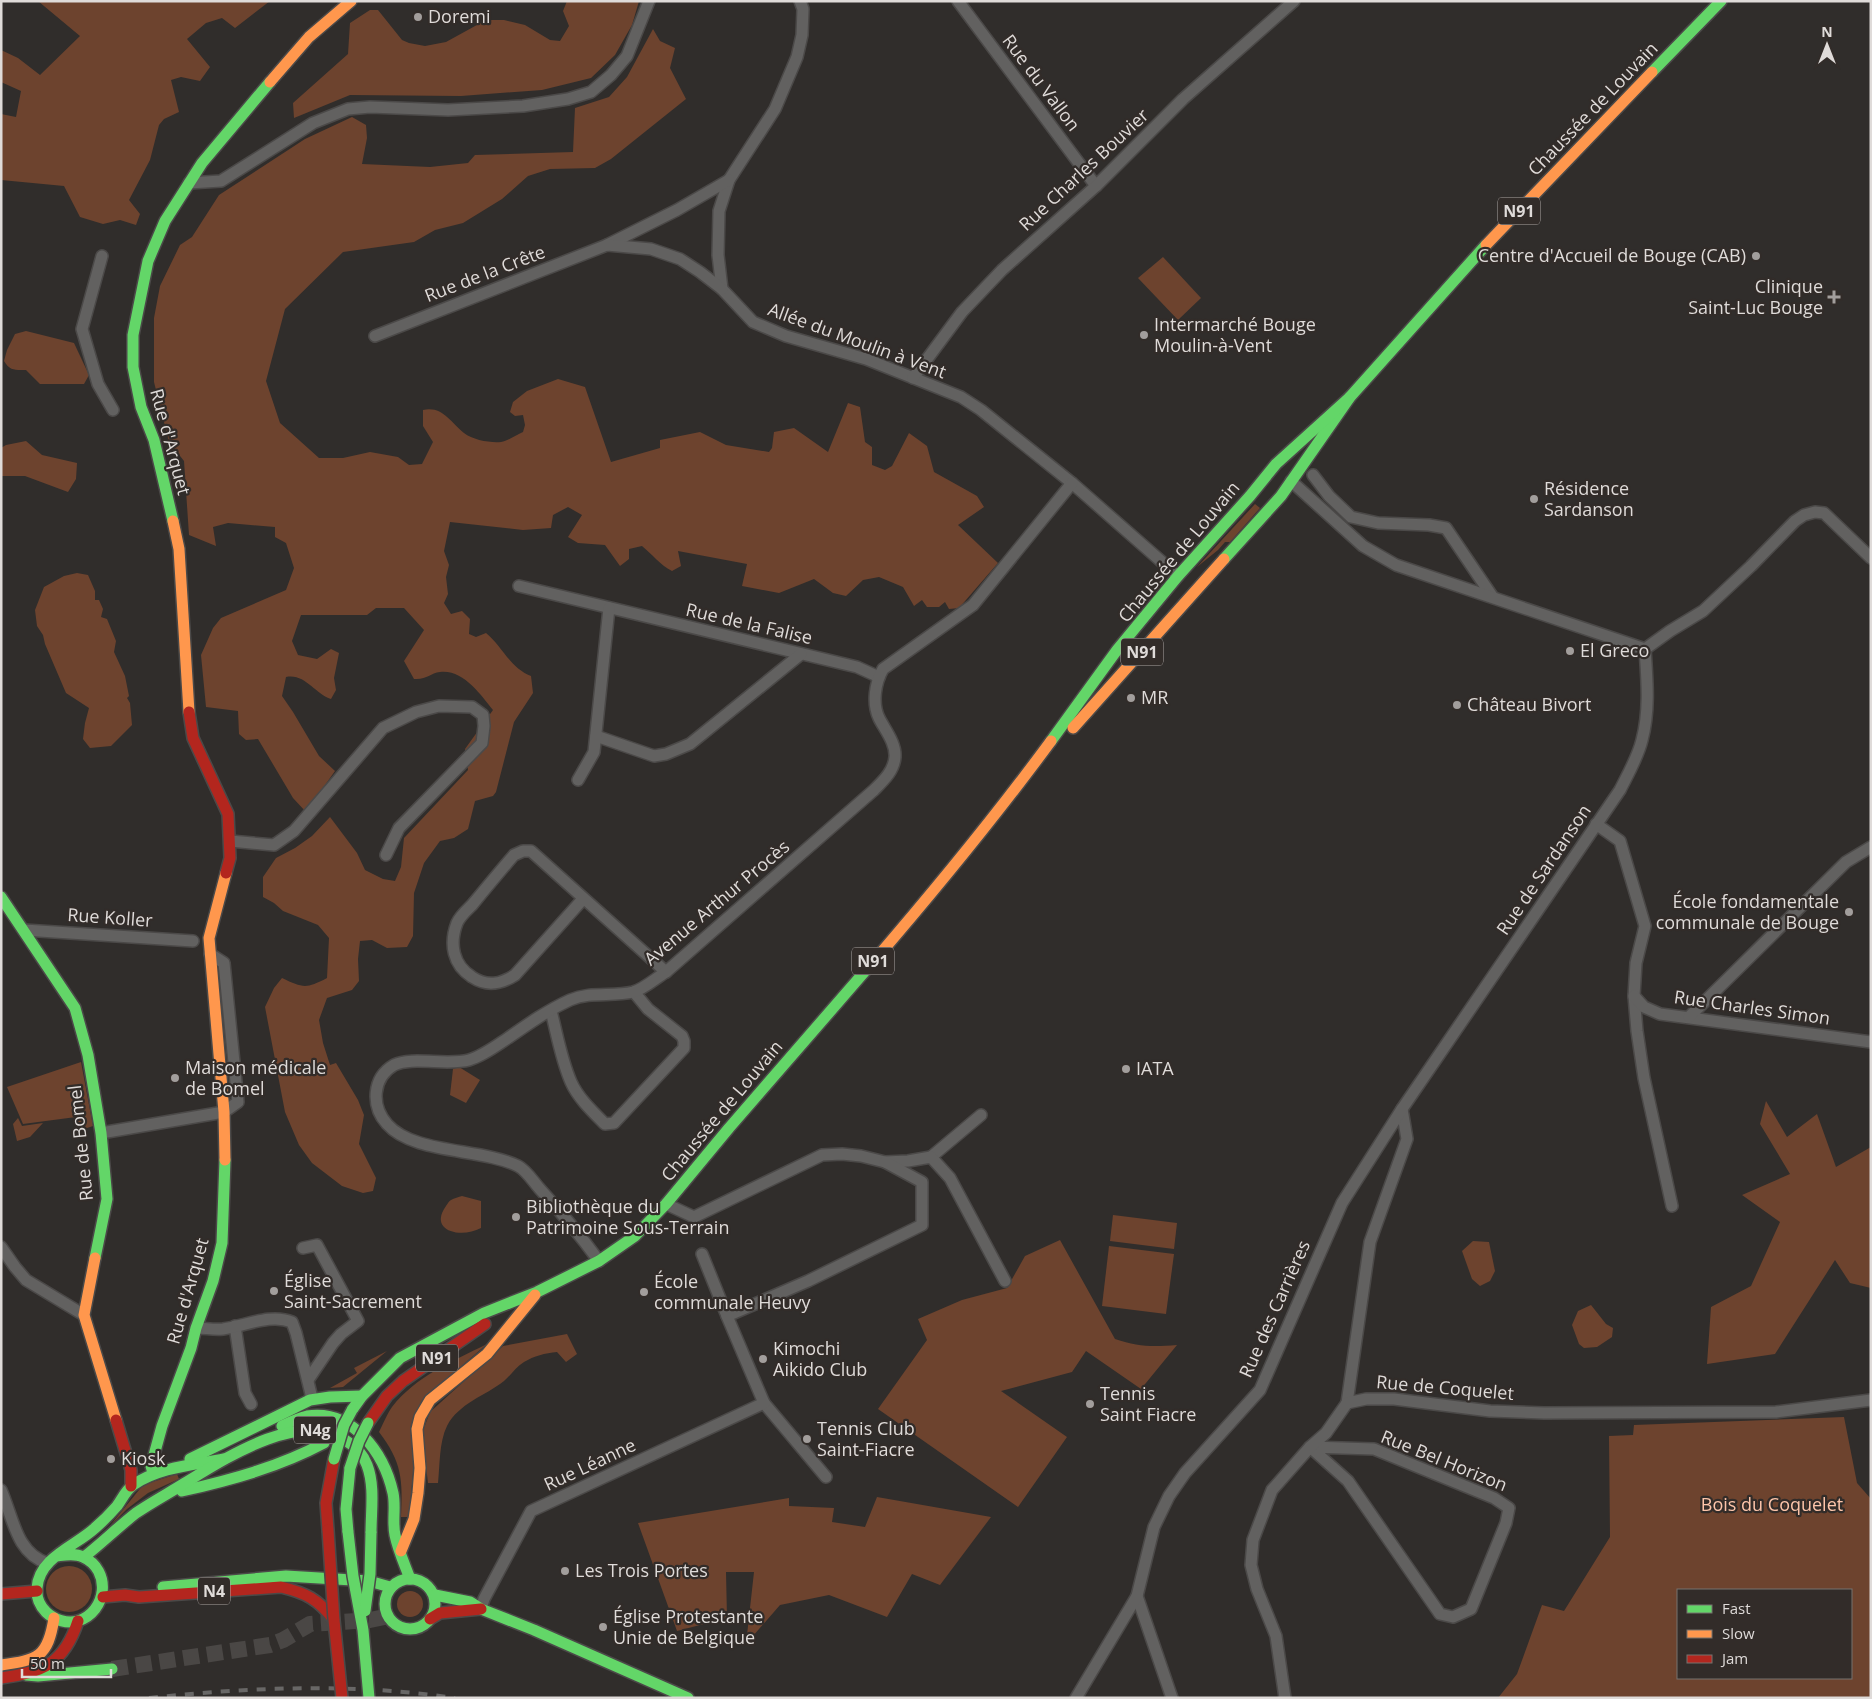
<svg xmlns="http://www.w3.org/2000/svg" width="1872" height="1699" font-family="'Open Sans',sans-serif">
	<style>
		.green { fill: #6d432e; fill-rule: evenodd }
		.lines { fill: none; stroke-linecap: round; stroke-linejoin: round }
		.secondary-tunnel { stroke: #4a4745; stroke-width: 16; stroke-dasharray: 16 8; stroke-linecap: butt }
		.street-casing { stroke: #4b4948; stroke-width: 14 }
		.fast-casing { stroke: #4b4948; stroke-width: 14 }
		.slow-casing { stroke: #4b4948; stroke-width: 14 }
		.jam-casing { stroke: #4b4948; stroke-width: 14 }
		.street { stroke: #626160; stroke-width: 11 }
		.fast { stroke: #63d668; stroke-width: 11 }
		.slow { stroke: #ff974d; stroke-width: 11 }
		.jam { stroke: #b3261e; stroke-width: 11 }
		.rail { stroke: #686766; stroke-width: 4; stroke-dasharray: 9 9; stroke-linecap: butt }
		.fast-bridge-casing { stroke: #4b4948; stroke-width: 14; stroke-linecap: butt }
		.jam-bridge-casing { stroke: #4b4948; stroke-width: 14; stroke-linecap: butt }
		.fast-bridge { stroke: #63d668; stroke-width: 11 }
		.jam-bridge { stroke: #b3261e; stroke-width: 11 }
		.poi-dot { fill: #a29e9c; stroke: #322c29; stroke-width: 2 }
		.labels { text-anchor: middle; stroke-width: 4.5; stroke-linejoin: round; paint-order: stroke }
		.shield { fill: #322c29; stroke: #aba6a4; stroke-width: 1 }
		.shield-label { font-size: 16px; font-weight: bold; fill: #dfdbd9 }
		.poi-label { font-size: 18px; fill: #dfdbd9; stroke: #322c29; text-anchor: start }
		.street-label { font-size: 18px; fill: #dfdbd9; stroke: #322c29 }
		.park-label { font-size: 18px; fill: #fdc5aa; stroke: #322c29 }
	</style>
	<rect width="100%" height="100%" fill="#302d2b"/>
	<g class="green">
		<polygon points="38,1 270,1 235,28 222,18 206,23 187,39 210,67 200,81 181,77 171,80 179,112 164,119 159,125 150,160 129,200 140,214 136,225 120,220 103,224 80,217 64,186 1,180 1,114 16,117 21,91 1,82 1,50 18,58 40,75 80,36"/>
		<polygon points="567,1 639,1 632,25 615,55 591,78 542,90 461,96 350,95 294,118 293,103 348,54 350,23 370,10 378,10 402,40 409,43 425,46 446,42 486,20 504,20 525,25 550,40 560,41 569,26 563,11"/>
		<path d="M653,29l7,12 15,7 -5,20 16,31 -75,60 -16,9 -45,1 -22,7 -26,23 -39,24 -28,7 -21,12 -71,10 -58,57 -19,72 14,42 39,35h24l27,-6 28,5 11,8 13,-1 11,-22 -10,-16v-16c20,-4 27,12 41,23 9,7 26,10 37,9 7,-1 15,-7 22,-10l2,-7 -2,-10 -8,1 -5,-4 3,-10 14,-11 31,-12 27,8 26,75 49,-14v-8l40,-8 26,13 43,7 3,-4 2,-16 20,-4 34,24 20,-49 12,4 5,35 7,5v18l13,5 7,-4 17,-33 18,13 7,26 43,24 7,11 -26,18 40,38 -39,45 -10,1 -4,-7 -6,5h-12l-5,-7 -8,6 -11,-19 -24,-10 -16,3 -17,16 -13,-3 -19,-14 -35,14 -37,-7 5,-22 -69,-13 3,15 -9,5c-12,-6 -20,-17 -30,-25l-13,3v10l-9,7 -15,-21 -27,-2 -10,-6 14,-22 -14,-8 -15,8 -2,13 -28,2 -73,-8 -6,29 5,14 -3,12 2,17 -4,9 7,11 11,-3 8,8 -1,15 7,3 10,-4c16,13 24,35 45,43l2,17 -19,29 -18,70 -3,4 -18,5 -7,28 -14,9 -14,3 -16,22 -10,30 -1,43 -6,11 -20,1 -15,-8 -12,1 -2,18 1,22 -7,9 -25,8 -8,22 4,23 7,22 6,-2 22,37 6,15 -5,29 17,34 -3,13 -10,2 -21,-7 -30,-23 -13,-18 -14,-33 -20,-105 9,-19 8,-10c21,10 24,11 45,0l2,-40 -11,-13 -35,-14 -9,-8 -11,-6v-20l13,-19 19,-10 17,-12 18,-19 27,36 8,17 18,9 12,2 6,-14 3,-29 64,-68 -3,-21 28,-39c-12,-15 -30,-41 -53,-38 -10,1 -13,8 -26,7l-10,-18 20,-31 -20,-22h-28l-9,7h-66l-9,26 6,14 19,4 14,-10 8,4 -5,25 2,12 -5,9c-16,-5 -26,-26 -45,-22l-4,19 11,16 26,44 16,15 -29,41 -13,-14 -35,-59 -12,1 -7,-6 -1,-23 -32,-4 -5,-52 12,-27 8,-10 65,-28 8,-22 -8,-25 -11,-6v-10l-47,-4 -15,4 3,19 -27,-11 -5,-74 -15,-19 -15,-60v-64l6,-32 20,-41 12,-8 27,-42 86,-56 47,-22 14,8 1,13 -5,26 68,3 38,-4 7,-8 98,-3 2,-44 34,-11 18,-20z"/>
		<polygon points="1163,257 1201,298 1178,320 1138,278"/>
		<path d="M26,331l48,12 15,32 -5,9h-44l-14,-14c-11,0 -16,1 -22,-9l3,-11 8,-16z"/>
		<polygon points="26,441 42,455 77,463 76,479 68,492 25,476 1,476 1,448 6,445"/>
		<polygon points="1255,504 1260,508 1230,542 1225,542 1218,550 1197,567"/>
		<polygon points="77,573 88,575 95,591 95,600 99,600 103,609 101,617 107,619 116,641 114,652 125,676 129,696 127,698 130,703 132,725 111,746 90,748 83,739 85,723 89,708 66,693 45,644 43,635 37,626 35,610 44,587 64,576"/>
		<polygon points="81,1062 93,1126 78,1131 76,1117 23,1124 7,1087"/>
		<polygon points="459,1067 480,1080 466,1103 450,1095 453,1069"/>
		<polygon points="1766,1101 1787,1137 1817,1114 1836,1167 1871,1147 1871,1288 1850,1283 1835,1260 1775,1354 1707,1364 1711,1307 1751,1286 1780,1222 1742,1195 1790,1174 1760,1124"/>
		<polygon points="18,1118 22,1126 43,1123 30,1137 17,1141 13,1124"/>
		<path d="M462,1196l19,5v27c-20,11 -53,3 -35,-22 2,-3 3,-5 5,-6 3,-2 8,-3 11,-4z"/>
		<polygon points="1113,1215 1177,1223 1174,1249 1110,1241"/>
		<path d="M1060,1240l55,99c23,8 38,8 62,6l-36,44 -55,-38 -14,21 -71,19 66,46 -49,70 -140,-98 49,-69 -9,-21 44,-19 45,-12 18,-32z"/>
		<polygon points="1473,1241 1489,1242 1495,1271 1490,1281 1480,1286 1472,1279 1462,1251"/>
		<polygon points="1109,1246 1174,1254 1166,1314 1102,1306"/>
		<polygon points="1591,1305 1606,1324 1613,1328 1612,1337 1597,1347 1584,1348 1579,1344 1572,1325 1578,1311"/>
		<path d="M567,1334l10,20 -11,8 -9,-10c-12,1 -23,4 -33,10 -8,5 -13,13 -20,19 -19,15 -45,22 -57,45 -8,16 -7,39 -9,57h-10l-4,-34v-21l6,-16 73,-66z"/>
		<path d="M487,1344l-51,44 -22,74 -5,55h-8c2,-37 1,-55 -22,-85 4,-8 8,-18 13,-25 24,-31 61,-46 95,-63z"/>
		<polygon points="387,1351 343,1387 330,1388 357,1373 354,1368"/>
		<path d="M1844,1417l13,66 14,16v199h-373l19,-24 25,-69 22,6 46,-74 -1,-101 24,-1 1,-10zM1678,1590h173v88h-173z"/>
		<polygon points="177,1474 179,1479 148,1493 127,1509 109,1527 143,1485"/>
		<polygon points="877,1497 991,1517 940,1585 912,1574 887,1617 829,1595 780,1605 746,1644 754,1572 726,1572 727,1618 677,1631 638,1523 789,1498 789,1506 834,1508 832,1522 865,1527"/>
		<circle cx="69" cy="1589" r="23"/>
		<circle cx="410" cy="1604" r="13"/>
	</g>
	<g class="lines">
		<polyline class="secondary-tunnel" points="112,1669 270,1645 283,1640 310,1624 370,1620 389,1616"/>
		<defs>
			<g id="street">
				<polyline points="800,1 803,9 802,35 797,57 775,109 729,180 719,211 718,255 722,289 753,322 786,336 866,359 961,397 981,410 1072,483 1178,576"/>
				<polyline points="958,1 1096,186"/>
				<polyline points="189,183 221,181 313,123 348,109 370,107 448,110 523,106 568,99 591,92 611,75 627,56 649,1"/>
				<polyline points="607,245 677,210 729,180"/>
				<polyline points="102,256 82,329 98,384 113,410"/>
				<polyline points="375,336 607,245 651,249 680,259 700,272 722,289"/>
				<polyline points="913,378 962,312 1002,270 1096,186 1183,99 1294,1"/>
				<polyline points="1313,475 1329,496 1351,517 1378,523 1429,525 1446,528 1492,596"/>
				<polyline points="519,586 857,667 879,677"/>
				<polyline points="1645,649 1670,631 1703,611 1751,566 1795,521 1804,515 1815,512 1824,513 1871,558"/>
				<polyline points="596,736 654,756 666,754 690,744 801,654"/>
				<polyline points="578,780 594,752 609,608"/>
				<polyline points="1596,824 1620,841 1645,926 1636,963 1634,996 1637,1031 1644,1078 1672,1206"/>
				<polyline points="230,841 274,845 294,831 383,728 416,712 439,706 472,707 483,715 484,726 482,743 399,828 386,855"/>
				<path d="M583,899l-68,76c-14,9 -28,12 -43,2 -19,-12 -23,-33 -15,-54 3,-7 10,-13 15,-18 14,-17 28,-34 42,-50l9,-4h8l135,121"/>
				<polyline points="24,930 193,941"/>
				<polyline points="1634,996 1644,1007 1660,1014 1871,1042"/>
				<path d="M551,1011c6,23 10,48 20,71 7,16 22,30 34,42l9,-1 70,-75v-7l-2,-5 -34,-27 -14,-17"/>
				<polyline points="1689,1017 1846,862 1871,847"/>
				<polyline points="101,1133 224,1112 238,1102 224,963 210,954"/>
				<polyline points="931,1157 981,1115"/>
				<polyline points="666,1204 694,1217 822,1155 842,1154 861,1156 885,1162 908,1161 931,1157 950,1178 1005,1281"/>
				<polyline points="1,1247 15,1267 26,1280 84,1315"/>
				<polyline points="303,1248 317,1245 358,1321 341,1334 333,1343 308,1380"/>
				<polyline points="702,1254 727,1316"/>
				<path d="M599,1261c-19,-26 -39,-50 -60,-73 -6,-7 -13,-18 -21,-22 -37,-18 -105,-12 -131,-42 -16,-18 -15,-46 7,-59 18,-9 53,1 75,-5 14,-4 27,-14 39,-22 20,-14 40,-28 62,-38 21,-9 42,-3 63,-8 11,-3 23,-14 33,-20l208,-182c9,-9 20,-19 21,-33 1,-14 -10,-27 -16,-39 -7,-15 -4,-35 4,-49l90,-64 99,-122"/>
				<polyline points="235,1326 245,1393 251,1404"/>
				<path d="M196,1328c9,0 18,2 27,1 22,-3 48,-16 69,-7l4,11 15,61 -1,6"/>
				<polyline points="764,1403 826,1477"/>
				<polyline points="1347,1403 1370,1242 1407,1139 1402,1109"/>
				<polygon points="1310,1447 1374,1449 1494,1498 1509,1508 1506,1523 1471,1609 1453,1617 1440,1614 1348,1481"/>
				<path d="M1,1490c12,27 15,63 46,73"/>
				<polyline points="1137,1596 1172,1698"/>
				<polyline points="481,1609 484,1599 531,1511 764,1403 727,1316 808,1281 922,1225 922,1182 885,1162"/>
				<path d="M1076,1698l61,-102 17,-69 15,-31 16,-23 75,-83 82,-187 60,-94 218,-319c8,-16 18,-33 22,-50 8,-30 5,-61 3,-91l-249,-84 -33,-19 -72,-65"/>
				<polyline points="1285,1698 1276,1636 1257,1589 1251,1565 1253,1540 1272,1490 1310,1447 1326,1433 1347,1403 1366,1399 1394,1399 1490,1411 1544,1413 1776,1412 1871,1400"/>
			</g>
			<g id="fast">
				<polyline points="1652,72 1721,1"/>
				<polyline points="173,521 154,440 141,407 133,367 133,335 148,261 165,221 202,163 270,82"/>
				<polyline points="1224,559 1281,496 1350,397 1486,245"/>
				<polyline points="1051,741 1117,650 1178,576 1250,496 1276,464 1350,397"/>
				<polyline points="1,897 75,1008 88,1055 101,1133 107,1199 95,1258"/>
				<polyline points="352,1410 362,1396 400,1358 484,1313 537,1292 599,1261 635,1236 666,1204 729,1128 873,962"/>
				<path d="M282,1426c8,-4 16,-8 25,-10 46,-7 77,37 86,77 3,14 -1,28 2,42 3,15 10,30 15,44"/>
				<polyline points="190,1459 310,1400 330,1397 362,1396"/>
				<polyline points="153,1473 151,1466 162,1426 191,1348 196,1328 213,1281 222,1243 225,1160"/>
				<path d="M182,1491c49,-11 97,-24 142,-48"/>
				<polyline points="348,1532 346,1509 350,1468"/>
				<path d="M57,1556c8,-1 18,-3 26,1 29,13 24,55 -5,64 -11,3 -24,-1 -32,-9 -6,-6 -10,-15 -9,-24 2,-31 39,-42 58,-60 8,-7 15,-14 22,-22 5,-7 9,-16 16,-21 26,-18 61,-20 91,-26"/>
				<path d="M84,1557c18,-14 34,-30 52,-44 16,-11 33,-20 49,-30 39,-24 115,-74 160,-43 10,6 18,14 22,25 8,21 4,46 4,68"/>
				<circle cx="410" cy="1604" r="25"/>
				<polyline points="163,1587 286,1576 369,1581 390,1587"/>
				<polyline points="435,1595 470,1602 481,1609 534,1630 688,1698"/>
				<polyline points="26,1675 38,1676 112,1669"/>
			</g>
			<g id="slow">
				<polyline points="270,82 309,37 351,1"/>
				<polyline points="1486,245 1652,72"/>
				<polyline points="173,521 179,549 189,712"/>
				<polyline points="1073,728 1224,559"/>
				<path d="M873,962c62,-72 122,-145 178,-221"/>
				<polyline points="225,1160 224,1112 209,938 226,873"/>
				<polyline points="95,1258 84,1315 116,1420"/>
				<polyline points="401,1551 414,1519 418,1493 420,1468 417,1429 420,1417 430,1400 487,1354 535,1295"/>
				<path d="M1,1665c37,-5 47,-8 53,-47"/>
			</g>
			<g id="jam">
				<polyline points="189,712 193,738 228,814 230,858 226,873"/>
				<polyline points="116,1420 131,1470 131,1486"/>
				<polyline points="368,1423 387,1396 403,1381 485,1324"/>
				<polyline points="328,1530 326,1503 334,1459"/>
				<polyline points="1,1594 37,1591"/>
				<path d="M103,1597l22,-2 14,2 142,-10c25,6 37,12 53,33"/>
				<polyline points="430,1619 440,1613 481,1609"/>
				<path d="M1,1678c42,-6 63,-14 77,-57"/>
			</g>
		</defs>
		<use href="#street" class="street-casing"/>
		<use href="#fast" class="fast-casing"/>
		<use href="#slow" class="slow-casing"/>
		<use href="#jam" class="jam-casing"/>
		<use href="#street" class="street"/>
		<use href="#fast" class="fast"/>
		<use href="#slow" class="slow"/>
		<use href="#jam" class="jam"/>
		<path class="rail" d="M149,1698c102,-11 205,-15 306,0"/>
		<defs>
			<g id="fast-bridge">
				<polyline points="334,1459 344,1425 352,1410"/>
				<polyline points="350,1468 359,1441 368,1423"/>
				<polyline points="348,1532 353,1576 363,1630 369,1698"/>
				<polyline points="365,1611 370,1574 371,1533"/>
			</g>
			<polyline id="jam-bridge" points="328,1530 334,1620 342,1698"/>
		</defs>
		<use href="#fast-bridge" class="fast-bridge-casing"/>
		<use href="#jam-bridge" class="jam-bridge-casing"/>
		<use href="#fast-bridge" class="fast-bridge"/>
		<use href="#jam-bridge" class="jam-bridge"/>
	</g>
	<g class="poi-dot">
		<circle cx="418" cy="17" r="5"/>
		<circle cx="1756" cy="256" r="5"/>
		<path d="M1831.5 289.5h5v5h5v5h-5v5h-5v-5h-5v-5h5z"/>
		<circle cx="1144" cy="335" r="5"/>
		<circle cx="1534" cy="499" r="5"/>
		<circle cx="1570" cy="651" r="5"/>
		<circle cx="1131" cy="698" r="5"/>
		<circle cx="1457" cy="705" r="5"/>
		<circle cx="1849" cy="912" r="5"/>
		<circle cx="1126" cy="1069" r="5"/>
		<circle cx="175" cy="1078" r="5"/>
		<circle cx="516" cy="1217" r="5"/>
		<circle cx="274" cy="1291" r="5"/>
		<circle cx="644" cy="1292" r="5"/>
		<circle cx="763" cy="1359" r="5"/>
		<circle cx="1090" cy="1404" r="5"/>
		<circle cx="807" cy="1439" r="5"/>
		<circle cx="111" cy="1459" r="5"/>
		<circle cx="565" cy="1571" r="5"/>
		<circle cx="603" cy="1627" r="5"/>
	</g>
	<g class="labels">
		<g class="shield">
			<rect x="1498" y="197.5" width="42" height="27" rx="4"/>
			<rect x="1121" y="638.5" width="42" height="27" rx="4"/>
			<rect x="852" y="947.5" width="42" height="27" rx="4"/>
			<rect x="416" y="1344.5" width="42" height="27" rx="4"/>
			<rect x="294" y="1416.5" width="42" height="27" rx="4"/>
			<rect x="198" y="1577.5" width="32" height="27" rx="4"/>
		</g>
		<g class="shield-label">
			<text x="1519" y="217">N91</text>
			<text x="1142" y="658">N91</text>
			<text x="873" y="967">N91</text>
			<text x="437" y="1364">N91</text>
			<text x="315" y="1436">N4g</text>
			<text x="214" y="1597">N4</text>
		</g>
		<g class="poi-label">
			<text x="428" y="23">Doremi</text>
			<text x="1746" y="262" text-anchor="end">Centre d'Accueil de Bouge (CAB)</text>
			<text x="1823" y="293" text-anchor="end">Clinique<tspan x="1823" dy="21">Saint-Luc Bouge</tspan></text>
			<text x="1154" y="331">Intermarché Bouge<tspan x="1154" dy="21">Moulin-à-Vent</tspan></text>
			<text x="1544" y="495">Résidence<tspan x="1544" dy="21">Sardanson</tspan></text>
			<text x="1580" y="657">El Greco</text>
			<text x="1141" y="704">MR</text>
			<text x="1467" y="711">Château Bivort</text>
			<text x="1839" y="908" text-anchor="end">École fondamentale<tspan x="1839" dy="21">communale de Bouge</tspan></text>
			<text x="185" y="1074">Maison médicale<tspan x="185" dy="21">de Bomel</tspan></text>
			<text x="1136" y="1075">IATA</text>
			<text x="526" y="1213">Bibliothèque du<tspan x="526" dy="21">Patrimoine Sous-Terrain</tspan></text>
			<text x="284" y="1287">Église<tspan x="284" dy="21">Saint-Sacrement</tspan></text>
			<text x="654" y="1288">École<tspan x="654" dy="21">communale Heuvy</tspan></text>
			<text x="773" y="1355">Kimochi<tspan x="773" dy="21">Aikido Club</tspan></text>
			<text x="1100" y="1400">Tennis<tspan x="1100" dy="21">Saint Fiacre</tspan></text>
			<text x="817" y="1435">Tennis Club<tspan x="817" dy="21">Saint-Fiacre</tspan></text>
			<text x="121" y="1465">Kiosk</text>
			<text x="575" y="1577">Les Trois Portes</text>
			<text x="613" y="1623">Église Protestante<tspan x="613" dy="21">Unie de Belgique</tspan></text>
		</g>
		<g class="street-label">
			<text transform="translate(1041 83) rotate(53)" y="6">Rue du Vallon</text>
			<text transform="translate(1593 109) rotate(-46)" y="6">Chaussée de Louvain</text>
			<text transform="translate(1084 170) rotate(-43)" y="6">Rue Charles Bouvier</text>
			<text transform="translate(485 274) rotate(-21)" y="6">Rue de la Crête</text>
			<text transform="translate(857 341) rotate(20)" y="6">Allée du Moulin à Vent</text>
			<text transform="translate(170 442) rotate(75)" y="6">Rue d'Arquet</text>
			<text transform="translate(1179 552) rotate(-50)" y="6">Chaussée de Louvain</text>
			<text transform="translate(749 624) rotate(13)" y="6">Rue de la Falise</text>
			<text transform="translate(1544 870) rotate(-56)" y="6">Rue de Sardanson</text>
			<text transform="translate(717 903) rotate(-40)" y="6">Avenue Arthur Procès</text>
			<text transform="translate(110 918) rotate(4)" y="6">Rue Koller</text>
			<text transform="translate(1752 1008) rotate(8)" y="6">Rue Charles Simon</text>
			<text transform="translate(722 1111) rotate(-50)" y="6">Chaussée de Louvain</text>
			<text transform="translate(81 1143) rotate(-96)" y="6">Rue de Bomel</text>
			<text transform="translate(188 1291) rotate(-74)" y="6">Rue d'Arquet</text>
			<text transform="translate(1275 1309) rotate(-66)" y="6">Rue des Carrières</text>
			<text transform="translate(1445 1388) rotate(5)" y="6">Rue de Coquelet</text>
			<text transform="translate(1444 1461) rotate(22)" y="6">Rue Bel Horizon</text>
			<text transform="translate(590 1465) rotate(-25)" y="6">Rue Léanne</text>
		</g>
		<g class="park-label">
			<text x="1772" y="1511">Bois du Coquelet</text>
		</g>
	</g>
	<rect width="1872" height="1699" fill="none" stroke="#dfdbd9" stroke-width="5"/>
	<rect x="1677" y="1589" width="175" height="90" fill="#322c29" stroke="#77726f"/>
	<rect x="1687" y="1605" width="25" height="8" fill="#63d668" stroke="#77726f"/>
	<text x="1722" y="1614" font-size="15" fill="#dfdbd9">Fast</text>
	<rect x="1687" y="1630" width="25" height="8" fill="#ff974d" stroke="#77726f"/>
	<text x="1722" y="1639" font-size="15" fill="#dfdbd9">Slow</text>
	<rect x="1687" y="1655" width="25" height="8" fill="#b3261e" stroke="#77726f"/>
	<text x="1722" y="1664" font-size="15" fill="#dfdbd9">Jam</text>
	<g transform="translate(1827 45)" stroke="#322c29" stroke-width="4" paint-order="stroke">
	<path d="M0-4L9 19L0 12L-9 19Z" fill="#dfdbd9"/>
	<text y="-8" font-size="14" font-weight="bold" text-anchor="middle" fill="#dfdbd9">N</text>
	</g>
	<path d="M22 1669v8h89v-8" fill="none" stroke="#dfdbd9" stroke-width="2.5"/>
	<text x="30" y="1669" font-size="15" fill="#dfdbd9" stroke="#322c29" stroke-width="4" paint-order="stroke">50 m</text>
</svg>
